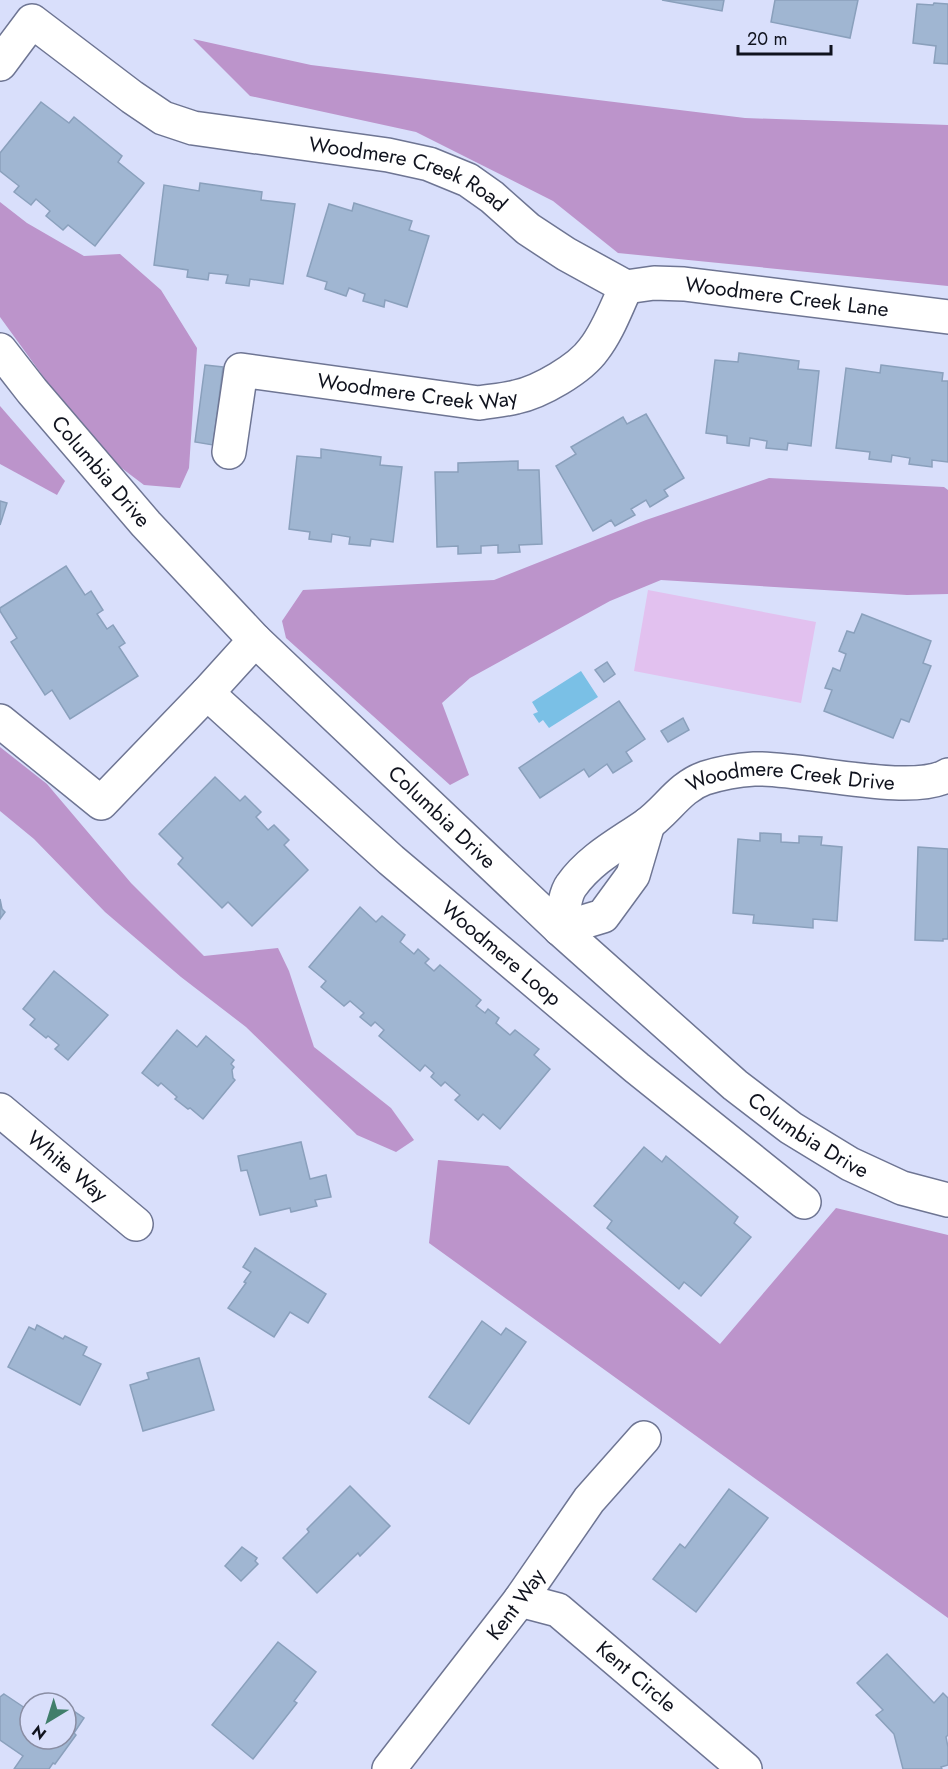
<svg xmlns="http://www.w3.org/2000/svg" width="948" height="1769" font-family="Jost,sans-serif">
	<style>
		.green { fill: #e2c1ef }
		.forest { fill: #bc94cb }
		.water { fill: #7ac0e6 }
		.building { fill: #a0b6d2; stroke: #8aa0bc; stroke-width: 1.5 }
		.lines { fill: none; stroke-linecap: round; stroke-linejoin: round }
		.street-casing { stroke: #6e7593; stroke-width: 36 }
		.street { stroke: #fff; stroke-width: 33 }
		.labels { text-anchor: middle; stroke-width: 5; stroke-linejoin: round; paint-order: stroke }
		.street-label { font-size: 21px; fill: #10131e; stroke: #d9dffb }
	</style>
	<rect width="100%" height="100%" fill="#d9dffb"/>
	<polygon class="green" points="648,590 816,622 801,703 634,671"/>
	<g class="forest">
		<polygon points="193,39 311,65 745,118 948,125 948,286 618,253 553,201 416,132 250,96"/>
		<polygon points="0,202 27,223 84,256 120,254 161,290 197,348 189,468 180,488 144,485 95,448 0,317"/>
		<polygon points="0,406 65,481 57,495 0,464"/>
		<polygon points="769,478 944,487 948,490 948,594 907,595 661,580 610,601 470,678 442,703 469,775 450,785 286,638 282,621 303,590 494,580 646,520"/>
		<polygon points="0,747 47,784 131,883 204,956 278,948 289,971 314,1047 391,1108 414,1140 396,1152 357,1135 246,1027 181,977 105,912 34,839 0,811"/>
		<polygon points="438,1160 508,1166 720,1344 836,1208 948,1235 948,1618 429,1243"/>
	</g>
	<polygon class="water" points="581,671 598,697 549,728 543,720 539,723 533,714 538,712 532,702"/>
	<g class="building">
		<polygon points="662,0 724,0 722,11"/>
		<polygon points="775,0 858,0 850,38 771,22"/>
		<polygon points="934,3 948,4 948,64 934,63 936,46 913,43 917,4 933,5"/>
		<polygon points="41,102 69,123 74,117 122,156 118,162 144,183 95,246 68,225 63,230 46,216 50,211 36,199 31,205 14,192 19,186 0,171 0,153"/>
		<polygon points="200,183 262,192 261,200 295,204 283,284 250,279 249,286 226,283 228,275 209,273 208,280 187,277 188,270 154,265 164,185 199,191"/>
		<polygon points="354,203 412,221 409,230 429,236 407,307 385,300 384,307 363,301 365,294 349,288 346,296 325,289 327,282 307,276 329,204 352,211"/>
		<polygon points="739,353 799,361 798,369 819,371 811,446 788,443 787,450 766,448 767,441 750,438 749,446 727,443 727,436 706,433 715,360 738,362"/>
		<polygon points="205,365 223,367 213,445 195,442"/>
		<polygon points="881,365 943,373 942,381 948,381 948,462 932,460 932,467 909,464 910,458 892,455 891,462 869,459 870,452 836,448 846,368 880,373"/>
		<polygon points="646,414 684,478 664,490 668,496 650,507 646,500 631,509 635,515 615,526 611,520 593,531 556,466 576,454 571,447 623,417 627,424"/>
		<polygon points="321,449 381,457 380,465 402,467 393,542 371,539 370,546 349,544 350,537 332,534 331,542 309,539 310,532 289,529 297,456 321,458"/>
		<polygon points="518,461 518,470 539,470 542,544 519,545 520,552 498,553 498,545 481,546 481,553 458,554 458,546 437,547 435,472 458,472 458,463"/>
		<polygon points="0,501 7,503 0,525"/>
		<polygon points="66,566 85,595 91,591 103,610 97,614 107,629 113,625 125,643 119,647 138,676 70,719 52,690 45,695 11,642 17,638 0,611 0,608"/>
		<polygon points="862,614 931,641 923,663 931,666 909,722 901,719 893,738 824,711 832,690 825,688 833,668 840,671 846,654 839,651 847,631 854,633"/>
		<polygon points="607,662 615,674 604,682 595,670"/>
		<polygon points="619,701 645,739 626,752 632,761 613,773 607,764 589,777 584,769 540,798 519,768"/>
		<polygon points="683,718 689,730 668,742 661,731"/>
		<polygon points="215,777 240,801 245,796 261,812 256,817 268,830 274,825 289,840 284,845 308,870 252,926 228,902 222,908 178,864 183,858 159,834"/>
		<polygon points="760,833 781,834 781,842 799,843 799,836 822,837 821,845 842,847 837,921 813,919 813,928 753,923 754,915 733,913 738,839 760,841"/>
		<polygon points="918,847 948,849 948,939 943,939 943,941 915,940"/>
		<polygon points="0,899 2,909 5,912 0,919"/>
		<polygon points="360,907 376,922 382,916 405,935 400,942 414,954 418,949 429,959 425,963 434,971 440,965 481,1000 476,1006 485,1013 488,1009 499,1018 496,1023 510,1035 515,1030 539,1049 534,1055 550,1069 500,1129 483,1114 478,1120 455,1100 460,1095 445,1082 441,1086 431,1077 434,1073 425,1065 420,1071 379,1036 384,1030 375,1022 371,1026 360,1017 364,1013 350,1001 344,1006 321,987 326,981 309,967"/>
		<polygon points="54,971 108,1015 68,1060 55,1049 59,1045 48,1036 46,1038 30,1025 35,1019 23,1009"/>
		<polygon points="177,1030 197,1047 206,1036 234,1060 231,1064 234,1067 232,1070 233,1078 235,1080 203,1119 190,1108 188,1109 175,1099 177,1097 161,1083 158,1086 142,1073"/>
		<polygon points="301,1142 310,1179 326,1175 331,1197 315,1200 317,1206 291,1212 290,1208 260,1215 247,1170 241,1171 238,1156"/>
		<polygon points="644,1147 662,1162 666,1156 738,1217 734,1223 751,1237 701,1296 684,1282 679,1289 607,1228 612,1221 594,1206"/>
		<polygon points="255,1248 326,1294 308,1323 290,1312 274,1337 228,1308 246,1283 244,1282 251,1272 243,1267"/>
		<polygon points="482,1321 501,1335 506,1328 526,1342 469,1424 429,1397"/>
		<polygon points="37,1325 63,1339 65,1336 87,1347 83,1355 101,1364 80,1405 8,1367 29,1327 35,1330"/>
		<polygon points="199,1358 214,1410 143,1431 130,1385 149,1379 147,1373"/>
		<polygon points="350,1486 390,1526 360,1556 358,1553 317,1593 283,1558 309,1532 307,1529"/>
		<polygon points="729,1489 768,1518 696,1612 653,1579 680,1544 685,1548"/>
		<polygon points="242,1547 257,1558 255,1561 258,1564 241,1581 225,1566"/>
		<polygon points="278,1642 316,1672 294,1701 297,1703 253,1759 212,1725"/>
		<polygon points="887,1654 934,1703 943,1693 948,1698 948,1735 946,1737 948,1747 948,1765 941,1767 942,1769 903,1769 894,1734 876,1715 883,1710 857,1683"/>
		<polygon points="4,1694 25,1708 28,1703 30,1704 30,1739 66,1739 66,1706 84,1718 74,1733 76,1735 55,1764 53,1763 49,1769 14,1769 23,1756 0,1740 0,1697"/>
	</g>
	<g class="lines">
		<defs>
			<g id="street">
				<path id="s1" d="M0,64l32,-43 100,76 31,21 30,10 195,27 41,9 39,16 24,17 36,32 38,25 60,33"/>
				<path id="s2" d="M626,287l28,-4 30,1 264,33"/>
				<path id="s3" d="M0,350l32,41 114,133 109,116 305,289 175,156 56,43 59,36 52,24 46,12"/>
				<path id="s4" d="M229,452l12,-82 238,33c12,-2 25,-3 37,-6 24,-5 64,-28 78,-48 14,-18 22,-41 32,-62"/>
				<path id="s5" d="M207,693l184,167 246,208 167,134"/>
				<polyline points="0,721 101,803 207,693 255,640"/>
				<path id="s6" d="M560,929c2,-11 5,-35 11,-43 19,-27 48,-42 74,-60 22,-15 34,-39 60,-48 16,-5 33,-8 49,-9 46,-2 158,28 194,6"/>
				<polyline points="560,929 603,916 633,875 648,824"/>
				<path id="s7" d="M0,1110l136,114"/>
				<path id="s8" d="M520,1600l38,10 187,159"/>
				<path id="s9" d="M389,1769l131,-169 69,-100 55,-62"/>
			</g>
		</defs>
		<use href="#street" class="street-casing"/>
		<use href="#street" class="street"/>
	</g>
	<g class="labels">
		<g class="street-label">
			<text dy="7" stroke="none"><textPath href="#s1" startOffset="470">Woodmere Creek Road</textPath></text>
			<text dy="7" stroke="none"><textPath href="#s2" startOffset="162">Woodmere Creek Lane</textPath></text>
			<text dy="7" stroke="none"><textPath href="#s4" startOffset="261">Woodmere Creek Way</textPath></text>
			<text dy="7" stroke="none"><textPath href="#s3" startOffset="158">Columbia Drive</textPath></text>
			<text dy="7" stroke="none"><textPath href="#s6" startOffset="304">Woodmere Creek Drive</textPath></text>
			<text dy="7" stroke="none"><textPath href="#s3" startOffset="644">Columbia Drive</textPath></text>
			<text dy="7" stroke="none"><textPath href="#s5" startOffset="393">Woodmere Loop</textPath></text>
			<text dy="7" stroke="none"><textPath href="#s3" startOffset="1130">Columbia Drive</textPath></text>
			<text dy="7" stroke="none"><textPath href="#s7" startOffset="88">White Way</textPath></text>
			<text dy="7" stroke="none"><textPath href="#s9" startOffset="208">Kent Way</textPath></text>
			<text dy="7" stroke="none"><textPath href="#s8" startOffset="142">Kent Circle</textPath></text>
		</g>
	</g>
	<g transform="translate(48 1721) rotate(218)"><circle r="28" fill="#d9dffb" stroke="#898da3" stroke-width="1.5"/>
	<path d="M0-4.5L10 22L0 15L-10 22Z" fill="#407e6b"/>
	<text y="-9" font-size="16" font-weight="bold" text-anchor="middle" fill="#10131e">N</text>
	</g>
	<path d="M738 45v9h93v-9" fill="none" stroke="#10131e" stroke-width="3"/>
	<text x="747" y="45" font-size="18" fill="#10131e" stroke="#d9dffb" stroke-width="4.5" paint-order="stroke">20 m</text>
</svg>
